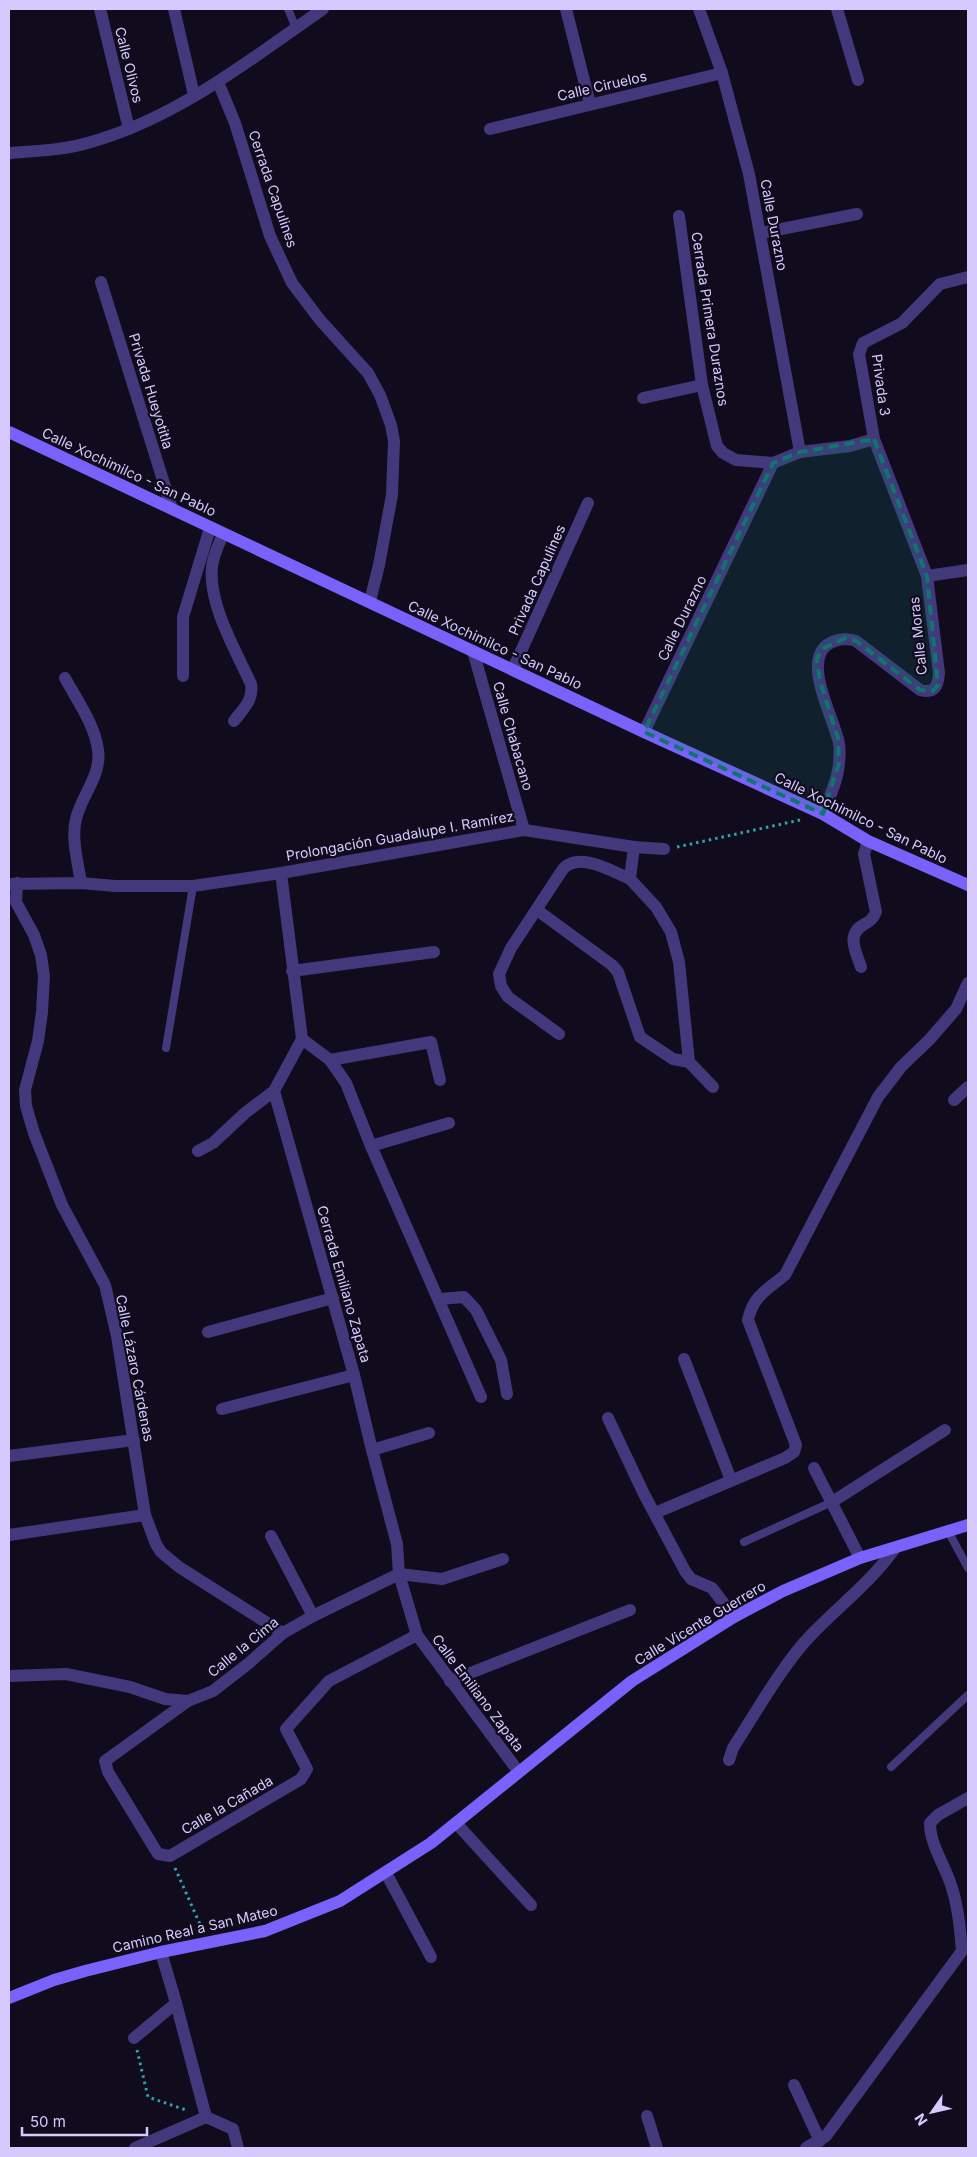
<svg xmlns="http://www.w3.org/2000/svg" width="977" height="2157" font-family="Inter,sans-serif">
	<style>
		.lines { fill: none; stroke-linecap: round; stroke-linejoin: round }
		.path { stroke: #30a3ab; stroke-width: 3; stroke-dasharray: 2.5 4; stroke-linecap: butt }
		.lane { stroke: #42387b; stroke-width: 8 }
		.street { stroke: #42387b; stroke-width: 12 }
		.secondary { stroke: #7962fb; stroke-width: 12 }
		.marked { fill: #0f766e; fill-opacity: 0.2; stroke: #0f766e; stroke-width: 4; stroke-dasharray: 10 6; stroke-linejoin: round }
		.labels { text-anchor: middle; stroke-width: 4.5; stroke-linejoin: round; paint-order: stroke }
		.street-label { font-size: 14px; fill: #d5c9fe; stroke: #110c1d }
	</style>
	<rect width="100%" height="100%" fill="#110c1d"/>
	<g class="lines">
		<g class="path">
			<polyline points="677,847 800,820"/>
			<polyline points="175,1868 203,1931"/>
			<polyline points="137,2050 148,2097 186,2110"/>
		</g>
		<g class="lane">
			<polyline points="288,9 296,28"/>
			<polyline points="166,1048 193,886"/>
			<polyline points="948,1531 968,1568"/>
			<polyline points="744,1542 832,1502"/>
			<polyline points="891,1767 968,1695"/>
		</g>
		<g class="street">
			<polyline points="100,9 129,129"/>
			<polyline points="174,9 194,95"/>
			<polyline points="566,9 590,104"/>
			<polyline points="699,9 722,73 749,174 800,452"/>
			<polyline points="837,9 858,80"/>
			<polyline points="218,82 235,123 270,236 292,283 320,320 368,373 380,395 391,425 394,441 392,495 379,565 370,601"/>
			<polyline points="490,129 722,73"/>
			<path d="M9,153c27,-2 56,-3 82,-11 86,-24 160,-83 232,-133"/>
			<path d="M679,216l23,169 15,61 6,7 13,7 37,3 27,-11 50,-6 24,-7 53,137 12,97c-1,13 -4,21 -19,17l-64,-49c-10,-3 -19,-3 -29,4 -23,17 4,68 10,91 3,7 3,18 2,27 -1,17 -10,35 -16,51"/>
			<polyline points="761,233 857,214"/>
			<polyline points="101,282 172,509"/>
			<polyline points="643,398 702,385"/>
			<polyline points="874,439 859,354 863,343 902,323 940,284 968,277"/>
			<path d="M223,534c-4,10 -10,22 -11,33 -4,37 24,84 39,117 3,16 -8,25 -17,37"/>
			<polyline points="927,576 968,570"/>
			<polyline points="473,651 524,830"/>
			<polyline points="513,669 588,503"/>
			<polyline points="183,676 183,617 210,528"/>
			<path d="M65,678c12,22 30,47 33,72 4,25 -17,46 -22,69 -5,19 2,44 5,64"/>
			<polyline points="644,732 773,463"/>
			<polyline points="634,847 630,879 656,907 671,932 679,962 689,1062 713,1087"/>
			<polyline points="281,873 302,1039 274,1091 354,1375 372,1450 397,1544 399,1574 417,1635 518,1771"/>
			<polyline points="17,883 16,902 34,935 41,955 44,976 42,1012 38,1041 25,1090 26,1106 34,1133 62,1205 105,1285 117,1336 145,1515 156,1544 161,1552 179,1567 283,1633"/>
			<polyline points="9,884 81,883 115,886 193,886 281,873 524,830 634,847 664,849"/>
			<polyline points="537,910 612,965 618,972 640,1037 673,1059 689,1062"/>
			<path d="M861,967c-5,-15 -15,-32 2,-42 7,-4 10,-6 13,-13l-12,-58 4,-13"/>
			<polyline points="292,971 434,952"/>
			<path d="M559,1034l-51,-37 -7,-11 -2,-12 12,-26 50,-76c2,-3 6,-7 9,-8 16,-8 45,8 60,15"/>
			<polyline points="302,1039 330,1060 346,1083 371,1146 481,1397"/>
			<polyline points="330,1060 431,1042 440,1080"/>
			<polyline points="954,1100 968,1087"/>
			<polyline points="371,1146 449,1123"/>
			<polyline points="198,1151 213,1143 245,1113 274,1091"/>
			<polyline points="439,1299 464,1297 476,1310 501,1360 507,1394"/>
			<polyline points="208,1332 333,1298"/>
			<polyline points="684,1359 731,1480"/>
			<polyline points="222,1409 354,1375"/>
			<polyline points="608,1418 644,1494 685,1571 691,1579 712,1588 734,1617"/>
			<polyline points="372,1450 429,1433"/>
			<polyline points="9,1456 134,1440"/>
			<polyline points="814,1468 860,1558"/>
			<polyline points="832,1502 945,1430"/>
			<path d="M655,1513l130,-55 9,-6 2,-7 -48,-125c5,-24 19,-30 37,-45l93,-178 23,-30 29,-28 26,-30 12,-26"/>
			<polyline points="9,1535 145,1515"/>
			<polyline points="271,1536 313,1616"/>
			<polyline points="9,1676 66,1674 130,1687 165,1699 188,1701 213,1691 249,1663 283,1633 313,1616 399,1574 442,1579 503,1559"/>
			<polyline points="450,1681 630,1610"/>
			<polyline points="188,1701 105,1761 108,1772 158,1854 170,1856 301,1779 307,1769 286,1729 329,1681 417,1635"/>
			<path d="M729,1760l4,-12c23,-36 50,-84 79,-114 28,-29 60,-53 83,-86"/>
			<polyline points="456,1823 531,1905"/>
			<polyline points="386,1873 431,1957"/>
			<polyline points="176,2003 206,2117"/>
			<polyline points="134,2038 176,2003 161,1952"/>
			<polyline points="794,2085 820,2141"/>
			<polyline points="647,2116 657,2148"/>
			<polyline points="206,2117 233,2129 238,2148"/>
			<polyline points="135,2148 206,2117"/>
			<path d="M806,2148l20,-12 136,-185c-2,-23 -4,-47 -12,-69 -7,-20 -20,-38 -20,-59l8,-8 30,-17"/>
		</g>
		<g class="secondary">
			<polyline points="9,432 644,732 823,814 868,841 968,885"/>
			<polyline points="9,1998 54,1980 85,1971 161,1952 265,1931 340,1901 431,1843 632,1681 734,1617 783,1591 860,1558 968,1525"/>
		</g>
	</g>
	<path class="marked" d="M874,439l53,137 11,109 -5,6 -13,-1 -64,-49 -10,-3 -24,11 -5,10 3,22 18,57 1,25 -16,51 -179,-82 129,-269 27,-11z"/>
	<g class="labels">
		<g class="street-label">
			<text transform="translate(129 65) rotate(76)" y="5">Calle Olivos</text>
			<text transform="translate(602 86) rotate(-13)" y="5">Calle Ciruelos</text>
			<text transform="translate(273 189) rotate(71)" y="5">Cerrada Capulines</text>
			<text transform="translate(774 225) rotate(79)" y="5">Calle Durazno</text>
			<text transform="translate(710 319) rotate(81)" y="5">Cerrada Primera Duraznos</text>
			<text transform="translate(881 385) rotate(82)" y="5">Privada 3</text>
			<text transform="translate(151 391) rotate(73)" y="5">Privada Hueyotitla</text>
			<text transform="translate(129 472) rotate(25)" y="5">Calle Xochimilco - San Pablo</text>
			<text transform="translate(537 580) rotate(-66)" y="5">Privada Capulines</text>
			<text transform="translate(682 618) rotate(-64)" y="5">Calle Durazno</text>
			<text transform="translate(918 636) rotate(-96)" y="5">Calle Moras</text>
			<text transform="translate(495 645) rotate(25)" y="5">Calle Xochimilco - San Pablo</text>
			<text transform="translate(513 736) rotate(74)" y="5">Calle Chabacano</text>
			<text transform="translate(861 818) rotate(26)" y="5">Calle Xochimilco - San Pablo</text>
			<text transform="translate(400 836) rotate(-10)" y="5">Prolongación Guadalupe I. Ramírez</text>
			<text transform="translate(344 1284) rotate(74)" y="5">Cerrada Emiliano Zapata</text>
			<text transform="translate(135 1368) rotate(79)" y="5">Calle Lázaro Cárdenas</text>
			<text transform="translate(700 1623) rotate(-31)" y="5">Calle Vicente Guerrero</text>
			<text transform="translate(243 1647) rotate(-39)" y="5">Calle la Cima</text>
			<text transform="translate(478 1693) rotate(53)" y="5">Calle Emiliano Zapata</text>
			<text transform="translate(227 1805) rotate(-30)" y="5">Calle la Cañada</text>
			<text transform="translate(195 1929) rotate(-13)" y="5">Camino Real a San Mateo</text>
		</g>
	</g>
	<rect width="977" height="2157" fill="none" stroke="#d5c9fe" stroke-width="20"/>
	<g transform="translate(932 2112) rotate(236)" stroke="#110c1d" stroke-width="4" paint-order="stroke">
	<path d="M0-4L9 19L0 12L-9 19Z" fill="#d5c9fe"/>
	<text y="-8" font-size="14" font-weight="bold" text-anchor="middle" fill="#d5c9fe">N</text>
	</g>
	<path d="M22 2127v8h125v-8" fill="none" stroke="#d5c9fe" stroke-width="2.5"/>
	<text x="30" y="2127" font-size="15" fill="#d5c9fe" stroke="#110c1d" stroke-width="4" paint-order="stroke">50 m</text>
</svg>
